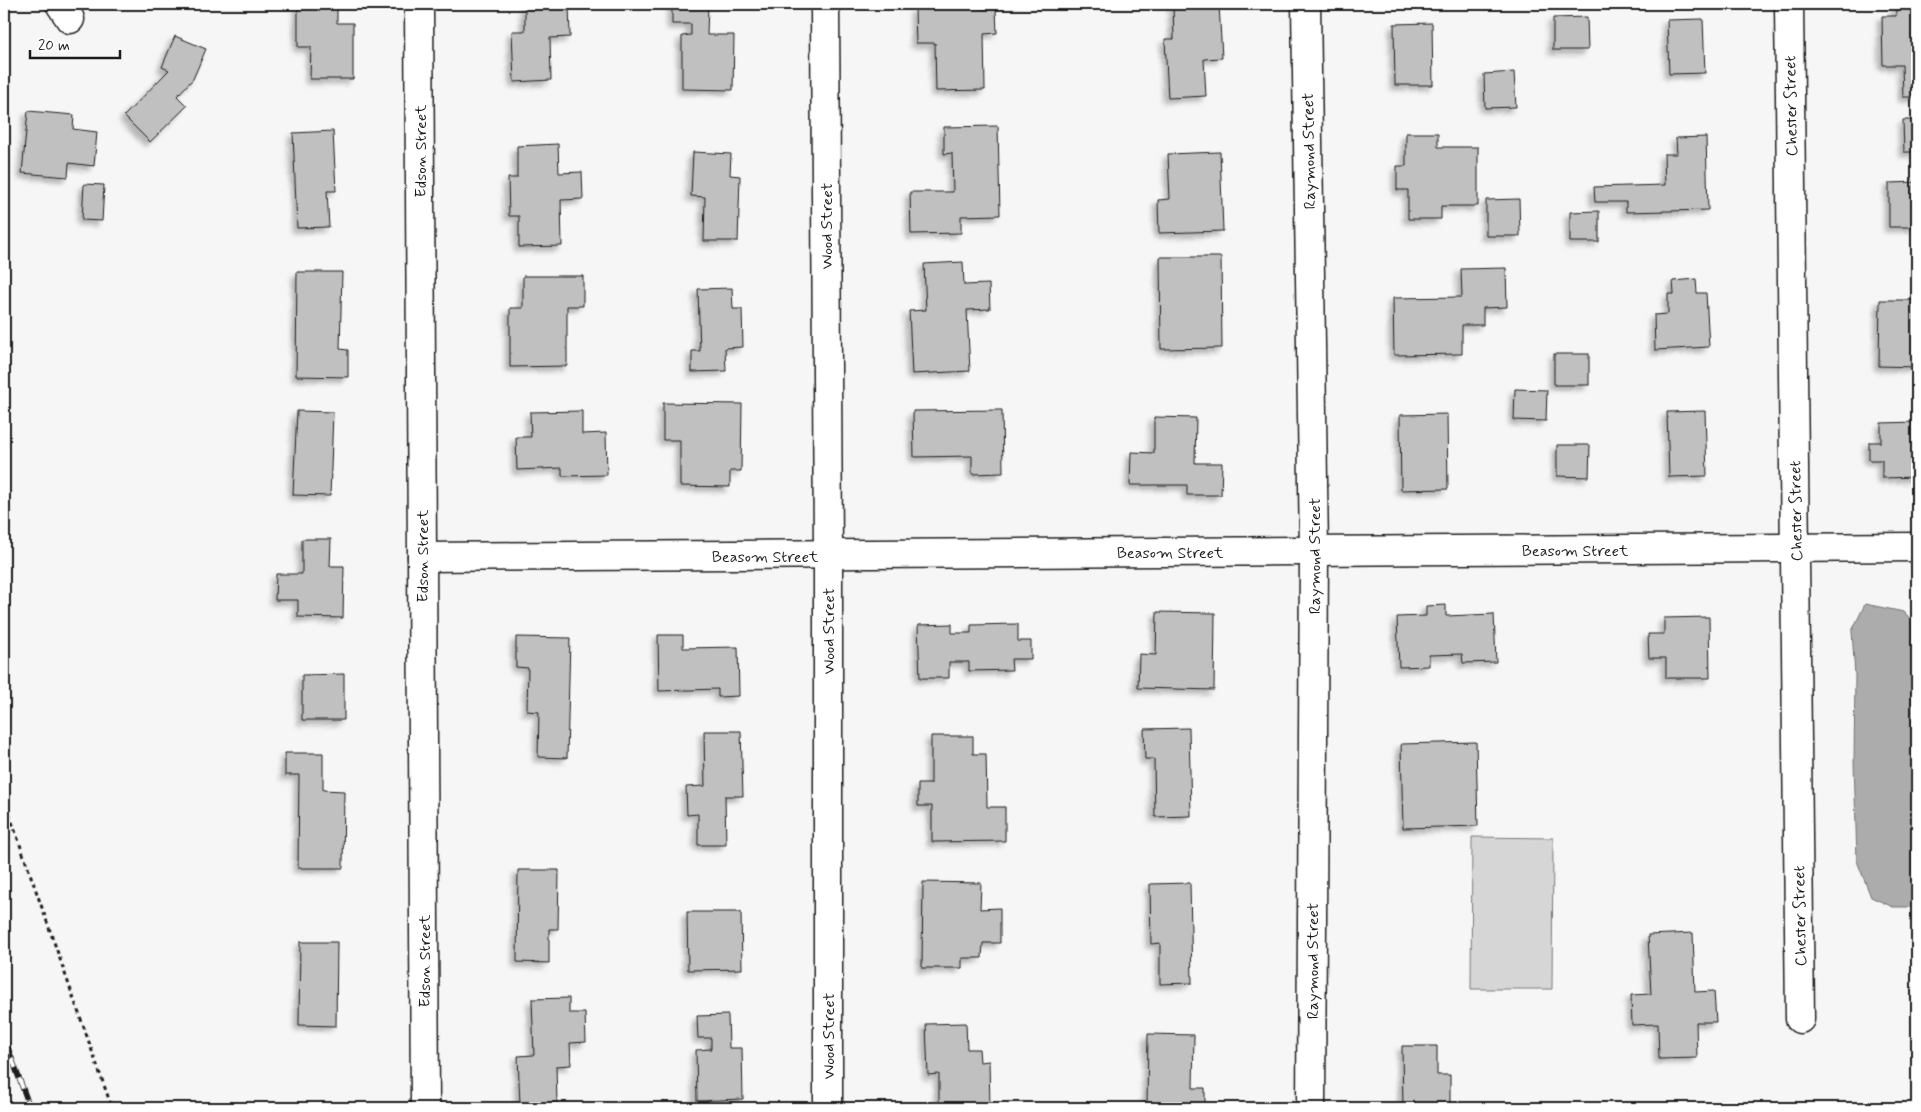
<svg xmlns="http://www.w3.org/2000/svg" width="1921" height="1112" font-family="Mynerve,sans-serif">
	<style>
		.green { fill: #d6d6d6; stroke: #797979 }
		.water { fill: #acacac; stroke: #727272 }
		.building { fill: #c0c0c0; stroke: #1c1c1c; filter: url(#shadow) }
		.lines { fill: none; stroke-linecap: round; stroke-linejoin: round }
		.street-casing { stroke: #1c1c1c; stroke-width: 31 }
		.path { stroke: #1c1c1c; stroke-width: 3; stroke-dasharray: 4 4; stroke-linecap: butt }
		.street { stroke: #fff; stroke-width: 28 }
		.rail-casing { stroke: #1c1c1c; stroke-width: 5.5 }
		.rail { stroke: #fff; stroke-width: 4; stroke-dasharray: 11; stroke-linecap: butt }
		.labels { text-anchor: middle; stroke-width: 4; stroke-linejoin: round; paint-order: stroke }
		.street-label { font-size: 16px; fill: #1c1c1c; stroke: #fff }
	</style>
	<defs>
		<filter id="shadow"><feDropShadow dx="-4.5" dy="4.5" stdDeviation="2.5" flood-color="#0004"/></filter>
	</defs>
	<rect width="100%" height="100%" fill="#f6f6f6"/>
	<filter id="ink" filterUnits="userSpaceOnUse"><feTurbulence type="fractalNoise" baseFrequency=".02" numOctaves="2"/><feDisplacementMap in="SourceGraphic" scale="10" xChannelSelector="R" yChannelSelector="G"/><feConvolveMatrix kernelMatrix="1 2 1 2 8 2 1 2 1" color-interpolation-filters="sRGB"/></filter>
	<g filter="url(#ink)">
		<polygon class="green" points="1472,837 1553,838 1552,989 1471,989"/>
		<polygon class="water" points="1865,604 1904,612 1917,626 1917,907 1893,907 1871,897 1857,861 1854,762 1855,676 1852,631"/>
		<g class="building">
			<polygon points="298,4 337,4 337,23 353,23 353,79 310,79 311,47 298,47"/>
			<polygon points="525,4 569,4 570,37 550,38 551,80 514,82 512,31 525,31"/>
			<polygon points="672,4 708,4 707,35 734,35 733,90 682,89 682,36 691,35 691,24 672,24"/>
			<polygon points="947,4 982,4 982,9 996,9 997,33 984,34 985,90 936,91 935,43 916,43 915,9 947,8"/>
			<polygon points="1173,4 1219,4 1222,58 1204,59 1206,96 1168,98 1165,39 1174,39"/>
			<polygon points="1896,4 1917,4 1917,97 1903,97 1902,65 1883,65 1882,16 1896,16"/>
			<polygon points="1587,17 1588,50 1553,50 1553,18"/>
			<polygon points="1703,19 1705,73 1669,74 1667,20"/>
			<polygon points="1432,23 1433,85 1395,85 1394,24"/>
			<polygon points="175,36 206,49 193,79 177,96 187,106 150,142 124,116 169,70 162,67"/>
			<polygon points="1514,72 1516,107 1485,108 1484,74"/>
			<polygon points="28,111 74,115 73,129 97,132 94,166 69,163 68,177 22,173"/>
			<polygon points="1903,120 1917,120 1917,152 1904,152"/>
			<polygon points="998,126 1000,215 961,216 961,233 911,234 910,192 953,192 952,153 944,154 944,127"/>
			<polygon points="333,131 336,191 327,191 329,227 297,228 293,133"/>
			<polygon points="1406,133 1438,133 1438,147 1478,147 1478,206 1441,206 1441,219 1408,219 1408,190 1397,190 1397,166 1406,166"/>
			<polygon points="1706,137 1708,210 1626,212 1626,202 1595,202 1594,187 1665,185 1664,154 1677,154 1676,138"/>
			<polygon points="558,144 559,173 582,172 583,199 561,200 562,246 519,247 519,216 509,216 508,178 517,178 517,146"/>
			<polygon points="693,152 731,154 730,175 740,176 738,241 704,241 705,197 691,196"/>
			<polygon points="1220,152 1223,231 1159,233 1158,200 1170,199 1168,154"/>
			<polygon points="1917,182 1917,227 1889,227 1889,183"/>
			<polygon points="84,184 104,185 102,221 82,220"/>
			<polygon points="1519,199 1520,236 1486,236 1486,200"/>
			<polygon points="1599,211 1599,242 1570,242 1570,212"/>
			<polygon points="1160,257 1221,257 1222,348 1161,349"/>
			<polygon points="963,262 964,285 989,284 990,309 967,310 970,371 912,374 909,311 926,310 924,264"/>
			<polygon points="1506,268 1507,307 1483,308 1483,325 1462,325 1462,354 1394,355 1393,298 1462,297 1461,269"/>
			<polygon points="297,272 342,272 340,349 348,350 348,377 296,376"/>
			<polygon points="523,276 583,276 583,306 567,306 567,366 510,367 510,308 523,308"/>
			<polygon points="1696,279 1697,293 1706,293 1709,347 1655,350 1654,315 1668,314 1668,294 1674,294 1673,281"/>
			<polygon points="732,288 733,309 742,309 743,347 725,348 726,371 692,372 692,351 700,351 698,289"/>
			<polygon points="1880,300 1917,300 1917,367 1879,366"/>
			<rect x="1554" y="354" width="35" height="31"/>
			<polygon points="1515,389 1547,390 1546,421 1514,420"/>
			<polygon points="663,403 742,404 741,471 730,471 730,487 680,486 680,440 663,440"/>
			<polygon points="1002,410 1003,473 972,474 972,456 914,457 913,411"/>
			<polygon points="297,411 333,412 330,496 293,495"/>
			<polygon points="582,411 582,434 606,433 607,475 562,476 562,468 517,470 516,437 531,437 530,412"/>
			<polygon points="1705,411 1707,476 1669,477 1667,412"/>
			<polygon points="1447,414 1448,489 1401,490 1400,415"/>
			<polygon points="1154,417 1196,418 1195,463 1222,463 1221,495 1187,495 1187,485 1130,485 1131,452 1154,453"/>
			<polygon points="1917,422 1917,477 1882,478 1882,460 1869,460 1869,442 1881,442 1881,423"/>
			<polygon points="1557,445 1590,445 1589,477 1557,476"/>
			<polygon points="302,539 331,539 330,566 344,566 343,618 298,617 298,600 275,600 276,574 302,574"/>
			<polygon points="1446,605 1446,616 1494,614 1496,662 1463,663 1462,654 1429,655 1429,666 1399,667 1397,617 1426,616 1426,606"/>
			<polygon points="1157,612 1215,613 1214,690 1138,688 1139,654 1156,655"/>
			<polygon points="1709,617 1710,678 1666,678 1666,658 1649,658 1648,634 1664,634 1664,618"/>
			<polygon points="952,624 952,633 971,633 971,625 1018,624 1018,641 1031,641 1031,659 1011,659 1012,670 969,671 969,662 949,662 949,678 920,678 918,625"/>
			<polygon points="658,635 683,635 683,648 738,647 739,696 718,697 718,689 659,691"/>
			<polygon points="516,637 570,638 567,758 538,757 539,712 527,711 528,668 516,667"/>
			<polygon points="344,674 344,720 302,720 302,675"/>
			<polygon points="1189,728 1191,816 1155,817 1154,759 1145,759 1144,729"/>
			<polygon points="704,731 741,731 743,796 725,796 726,845 698,845 698,814 687,815 686,787 705,786"/>
			<polygon points="931,736 973,736 973,754 986,754 987,807 1005,807 1005,841 932,842 932,806 918,806 918,784 931,784"/>
			<polygon points="1476,742 1478,826 1403,828 1401,744"/>
			<polygon points="285,753 323,753 323,790 344,791 343,868 298,868 299,775 285,775"/>
			<polygon points="518,870 559,870 558,929 549,929 549,963 517,962"/>
			<polygon points="923,882 981,883 980,909 1000,908 1000,943 983,943 982,958 962,958 962,968 922,968"/>
			<polygon points="1190,883 1192,983 1160,984 1160,943 1151,944 1150,884"/>
			<polygon points="687,912 741,912 742,969 688,970"/>
			<polygon points="1693,933 1695,992 1714,991 1716,1022 1696,1022 1697,1058 1659,1059 1658,1024 1632,1025 1631,995 1651,994 1648,935"/>
			<polygon points="300,942 337,942 336,1026 299,1025"/>
			<polygon points="569,998 569,1013 585,1013 586,1042 570,1043 571,1065 556,1066 557,1103 520,1104 518,1056 534,1055 532,999"/>
			<polygon points="728,1015 729,1048 742,1048 743,1099 697,1101 696,1050 711,1049 711,1038 698,1038 697,1016"/>
			<polygon points="966,1023 967,1049 979,1049 980,1062 989,1061 990,1108 939,1108 939,1074 928,1075 926,1024"/>
			<polygon points="1148,1034 1194,1035 1193,1088 1205,1088 1205,1108 1147,1108"/>
			<polygon points="1402,1046 1437,1046 1437,1075 1450,1075 1450,1108 1403,1108"/>
		</g>
		<g class="lines">
			<defs>
				<g id="street">
					<polyline points="60,4 70,19"/>
					<polyline points="419,4 425,1108"/>
					<polyline points="825,4 828,555 828,1108"/>
					<polyline points="1306,4 1314,551 1311,1108"/>
					<polyline points="1789,4 1800,1019"/>
					<polyline points="422,557 1917,547"/>
				</g>
			</defs>
			<use href="#street" class="street-casing"/>
			<polyline class="path" points="4,799 112,1108"/>
			<use href="#street" class="street"/>
			<defs>
				<polyline id="rail" points="4,1037 30,1108"/>
			</defs>
			<use href="#rail" class="rail-casing"/>
			<use href="#rail" class="rail"/>
		</g>
	</g>
	<g class="labels">
		<g class="street-label">
			<text transform="translate(1790 106) rotate(-91)" y="6">Chester Street</text>
			<text transform="translate(420 151) rotate(-90)" y="6">Edson Street</text>
			<text transform="translate(1308 151) rotate(-91)" y="6">Raymond Street</text>
			<text transform="translate(826 226) rotate(-90)" y="6">Wood Street</text>
			<text transform="translate(1795 511) rotate(-91)" y="6">Chester Street</text>
			<text x="1575" y="556">Beasom Street</text>
			<text x="1170" y="558">Beasom Street</text>
			<text transform="translate(422 556) rotate(-90)" y="6">Edson Street</text>
			<text x="765" y="562">Beasom Street</text>
			<text transform="translate(1314 556) rotate(-90)" y="6">Raymond Street</text>
			<text transform="translate(828 631) rotate(-90)" y="6">Wood Street</text>
			<text transform="translate(1799 916) rotate(-91)" y="6">Chester Street</text>
			<text transform="translate(424 961) rotate(-90)" y="6">Edson Street</text>
			<text transform="translate(1312 961) rotate(-90)" y="6">Raymond Street</text>
			<text transform="translate(828 1036) rotate(-90)" y="6">Wood Street</text>
		</g>
	</g>
	<rect width="1921" height="1112" fill="none" stroke="#fff" stroke-width="20"/>
	<rect x="10" y="10" width="1901" height="1092" fill="none" stroke="#1c1c1c" stroke-width="2" filter="url(#ink)"/>
	<path d="M30 50v8h90v-8" fill="none" stroke="#1c1c1c" stroke-width="2.5"/>
	<text x="38" y="50" font-size="15" fill="#1c1c1c" stroke="#ffffff" stroke-width="4" paint-order="stroke">20 m</text>
</svg>
